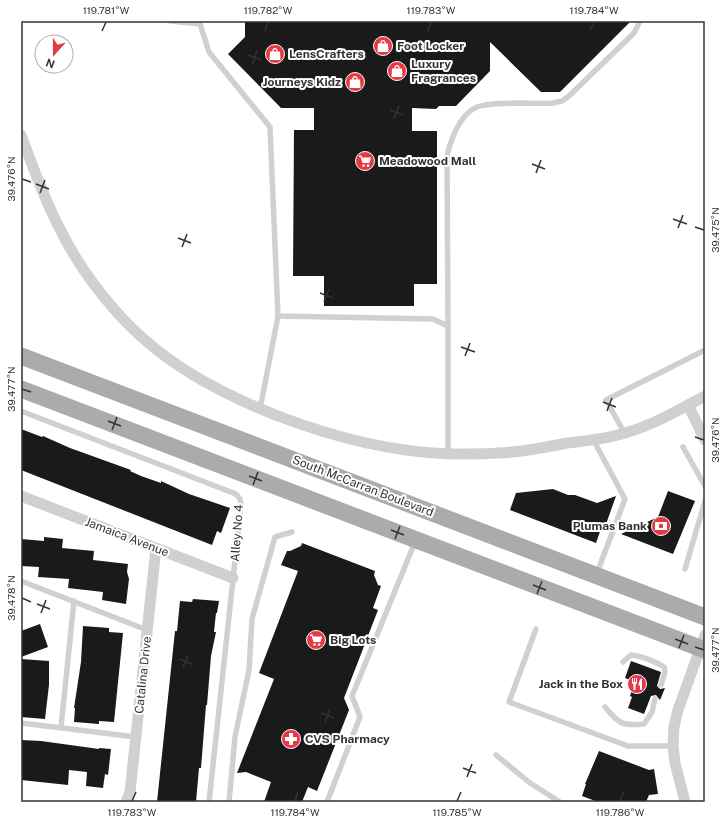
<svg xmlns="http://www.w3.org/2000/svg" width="726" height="823" font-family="'Public Sans',sans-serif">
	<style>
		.building { fill: #1a1a1a }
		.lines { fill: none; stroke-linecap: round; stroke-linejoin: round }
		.lane { stroke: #d0d0d0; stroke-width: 5.5 }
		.street { stroke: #d0d0d0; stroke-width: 11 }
		.primary { stroke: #ababab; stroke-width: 17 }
		.ticks { fill: none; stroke: #333; stroke-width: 1.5 }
		.labels { text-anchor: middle; stroke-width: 4; stroke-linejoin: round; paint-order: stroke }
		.poi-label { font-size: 12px; font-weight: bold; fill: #333; stroke: #fff; text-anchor: start }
		.street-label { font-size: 12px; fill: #333; stroke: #fff }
		.neatline { fill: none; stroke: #333; stroke-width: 1.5 }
		.ticks-label { font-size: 10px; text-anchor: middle; fill: #333 }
	</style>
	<rect width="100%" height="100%" fill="#fff"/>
	<g class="building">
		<polygon points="245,21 631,21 560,92 541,92 490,42 490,71 456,106 439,106 436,109 412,108 412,131 437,131 437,284 414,284 414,306 324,306 324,276 293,276 294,130 314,130 314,108 281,108 228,54 245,37"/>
		<polygon points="21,429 42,437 43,436 70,448 131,470 130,471 141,476 161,483 161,481 189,494 230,508 221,533 217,531 212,545 21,470"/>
		<polygon points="553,489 568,495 575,495 597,503 616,496 605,527 602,526 596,543 510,510 516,493"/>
		<polygon points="668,491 695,501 673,554 621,534 658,517"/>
		<polygon points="44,537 63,539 62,548 94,551 93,560 128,564 127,572 129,579 126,604 102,600 103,592 68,588 69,579 38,577 39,567 21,566 21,539 44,541"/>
		<polygon points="302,543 375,571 374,575 378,585 381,586 373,608 378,610 344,698 349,710 317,791 308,787 302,802 264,802 271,782 246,772 237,773 274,679 259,673 298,571 281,565 287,551 290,551 301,546"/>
		<polygon points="193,599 219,601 217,613 216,613 214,632 216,632 211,656 207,705 206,705 201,768 199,768 196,802 157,802 175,631 177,631 180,601 192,602"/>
		<polygon points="40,624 48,647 21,657 21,631"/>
		<polygon points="83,626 109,628 109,632 123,633 114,722 99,721 99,724 74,722 75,708 74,708 81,662"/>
		<polygon points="21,659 49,661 49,685 45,719 21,717"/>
		<polygon points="631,661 661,672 657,686 660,689 665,688 660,700 656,695 651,696 644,714 628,708 632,697 630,696 635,682 625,678"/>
		<polygon points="21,740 41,741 99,749 99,748 111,749 108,775 105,774 103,788 86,786 87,772 69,770 68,785 21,780"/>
		<polygon points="599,751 649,770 654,769 658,794 649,795 646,802 598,802 582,796 586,784 585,784"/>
	</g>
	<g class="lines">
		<g class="lane">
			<path d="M170,21l30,3 9,28 61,75 8,189 155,3 15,7 -1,-171c4,-15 13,-41 30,-48 15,-6 58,-3 76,-4l9,-2 7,-5 65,-63 6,-12"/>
			<polyline points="448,326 448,454"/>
			<polyline points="260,409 278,316"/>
			<polyline points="21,411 236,494 240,499 241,505 209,802"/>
			<polyline points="625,434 606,400 705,350"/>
			<polyline points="594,441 625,499 597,573"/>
			<polyline points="683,447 705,486"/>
			<polyline points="685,569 705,501"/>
			<polyline points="21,581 147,630"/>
			<polyline points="536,629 509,702 628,746 673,746"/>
			<path d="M623,662l8,-7c11,1 23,6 33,12l1,5 -4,13"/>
			<path d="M605,707c14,17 17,19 39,17l8,-12 3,-13"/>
			<polyline points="21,723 136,737"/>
			<polyline points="61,727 74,601"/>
			<polyline points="496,755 530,783 560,802"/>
			<polyline points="229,802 235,737 249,670 252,619 275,537 292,532"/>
			<polyline points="327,802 360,717 352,696 415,542"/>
		</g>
		<g class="street">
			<path d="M21,135c12,32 23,64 39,94 14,29 33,56 54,80 45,52 101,82 164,107 55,21 112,36 172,38 24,0 48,0 71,-3 16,-2 31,-5 46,-8 20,-2 39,-4 58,-10 28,-8 54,-23 80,-37"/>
			<polyline points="688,405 705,440"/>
			<polyline points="21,496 233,578"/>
			<polyline points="126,802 130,792 156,548"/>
			<polyline points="685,802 675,763 673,746 674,727 678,710 705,635"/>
		</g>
		<g class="primary">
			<polyline points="21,356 705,617"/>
			<polyline points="21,389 705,650"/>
		</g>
	</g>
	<path class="ticks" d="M102,31l4,-9M265,31l3,-9M428,31l3,-9M590,31l4,-9M248,55l13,5M252,65l5,-14M390,110l13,5M394,119l5,-13M532,164l13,5M536,173l5,-13M22,179l9,3M36,184l13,5M40,193l5,-13M673,219l14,5M695,227l9,3M678,228l5,-13M178,238l13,5M182,247l5,-13M320,293l13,5M324,302l5,-13M461,347l14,5M465,356l5,-13M22,389l9,3M603,402l13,5M607,411l5,-13M108,421l13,5M112,430l5,-13M695,437l9,3M249,476l13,5M253,485l5,-13M391,530l13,5M395,539l5,-13M533,585l13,5M537,594l5,-13M22,598l9,4M37,604l13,5M41,613l5,-13M675,639l13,5M695,647l9,3M679,648l5,-13M179,659l13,5M183,668l5,-13M321,713l13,5M325,722l5,-13M463,768l13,5M467,777l5,-13M132,801l4,-9M295,801l3,-9M457,801l4,-9M620,801l4,-9"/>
	<defs>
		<symbol id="shop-disc" viewBox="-11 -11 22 22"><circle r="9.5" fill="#e63946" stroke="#fff"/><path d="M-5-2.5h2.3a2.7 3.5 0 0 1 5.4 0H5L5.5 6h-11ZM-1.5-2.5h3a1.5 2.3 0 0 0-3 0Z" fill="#fff"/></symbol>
		<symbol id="supermarket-disc" viewBox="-11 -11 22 22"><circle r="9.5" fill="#e63946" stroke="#fff"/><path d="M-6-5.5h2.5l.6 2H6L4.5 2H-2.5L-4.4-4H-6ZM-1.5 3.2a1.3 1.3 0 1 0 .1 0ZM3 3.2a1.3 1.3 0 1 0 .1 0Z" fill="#fff"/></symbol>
		<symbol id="bank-disc" viewBox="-11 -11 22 22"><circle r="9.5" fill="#e63946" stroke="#fff"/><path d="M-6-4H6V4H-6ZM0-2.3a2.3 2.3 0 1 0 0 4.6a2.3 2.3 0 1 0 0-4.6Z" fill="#fff"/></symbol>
		<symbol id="restaurant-disc" viewBox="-11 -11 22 22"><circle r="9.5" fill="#e63946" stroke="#fff"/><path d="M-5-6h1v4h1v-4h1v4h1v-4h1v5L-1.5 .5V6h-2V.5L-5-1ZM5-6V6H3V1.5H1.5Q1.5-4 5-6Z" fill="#fff"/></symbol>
		<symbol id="pharmacy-disc" viewBox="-11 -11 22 22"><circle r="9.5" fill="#e63946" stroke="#fff"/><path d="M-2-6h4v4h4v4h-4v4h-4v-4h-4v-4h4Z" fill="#fff"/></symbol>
	</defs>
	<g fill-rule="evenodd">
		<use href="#shop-disc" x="372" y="35" width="22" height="22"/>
		<use href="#shop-disc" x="264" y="43" width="22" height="22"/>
		<use href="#shop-disc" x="386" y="60" width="22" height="22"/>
		<use href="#shop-disc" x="344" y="71" width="22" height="22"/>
		<use href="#supermarket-disc" x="354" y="150" width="22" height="22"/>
		<use href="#bank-disc" x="650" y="515" width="22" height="22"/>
		<use href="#supermarket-disc" x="305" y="629" width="22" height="22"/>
		<use href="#restaurant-disc" x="626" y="673" width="22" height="22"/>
		<use href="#pharmacy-disc" x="280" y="728" width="22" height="22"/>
	</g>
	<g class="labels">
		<g class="poi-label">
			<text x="397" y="50">Foot Locker</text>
			<text x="289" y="58">LensCrafters</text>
			<text x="411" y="68">Luxury<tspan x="411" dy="14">Fragrances</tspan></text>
			<text x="341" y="86" text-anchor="end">Journeys Kidz</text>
			<text x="379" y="165">Meadowood Mall</text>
			<text x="647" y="530" text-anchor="end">Plumas Bank</text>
			<text x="330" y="644">Big Lots</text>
			<text x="623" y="688" text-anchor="end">Jack in the Box</text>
			<text x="305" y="743">CVS Pharmacy</text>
		</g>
		<g class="street-label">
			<text transform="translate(363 486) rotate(21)" y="4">South McCarran Boulevard</text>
			<text transform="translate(237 533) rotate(-86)" y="4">Alley No 4</text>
			<text transform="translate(127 537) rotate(21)" y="4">Jamaica Avenue</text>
			<text transform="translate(143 675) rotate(-84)" y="4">Catalina Drive</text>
		</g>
	</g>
	<rect width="726" height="823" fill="none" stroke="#ffffff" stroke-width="44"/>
	<g transform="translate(54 54) rotate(201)"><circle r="19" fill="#ffffff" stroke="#adadad"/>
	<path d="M0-3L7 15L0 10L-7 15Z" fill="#e63946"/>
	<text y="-6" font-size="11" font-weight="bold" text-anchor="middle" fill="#333333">N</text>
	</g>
	<rect x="22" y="22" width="682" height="779" class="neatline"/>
	<g class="ticks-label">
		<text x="106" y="14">119.781°W</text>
		<text x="268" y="14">119.782°W</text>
		<text x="431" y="14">119.783°W</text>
		<text x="594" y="14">119.784°W</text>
		<text transform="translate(11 179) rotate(-90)" y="4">39.476°N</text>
		<text transform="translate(715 230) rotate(-90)" y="4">39.475°N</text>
		<text transform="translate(11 389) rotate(-90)" y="4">39.477°N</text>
		<text transform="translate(715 440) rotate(-90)" y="4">39.476°N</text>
		<text transform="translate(11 598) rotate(-90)" y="4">39.478°N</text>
		<text transform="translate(715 650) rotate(-90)" y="4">39.477°N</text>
		<text x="132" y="816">119.783°W</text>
		<text x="295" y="816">119.784°W</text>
		<text x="457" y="816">119.785°W</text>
		<text x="620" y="816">119.786°W</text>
	</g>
</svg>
